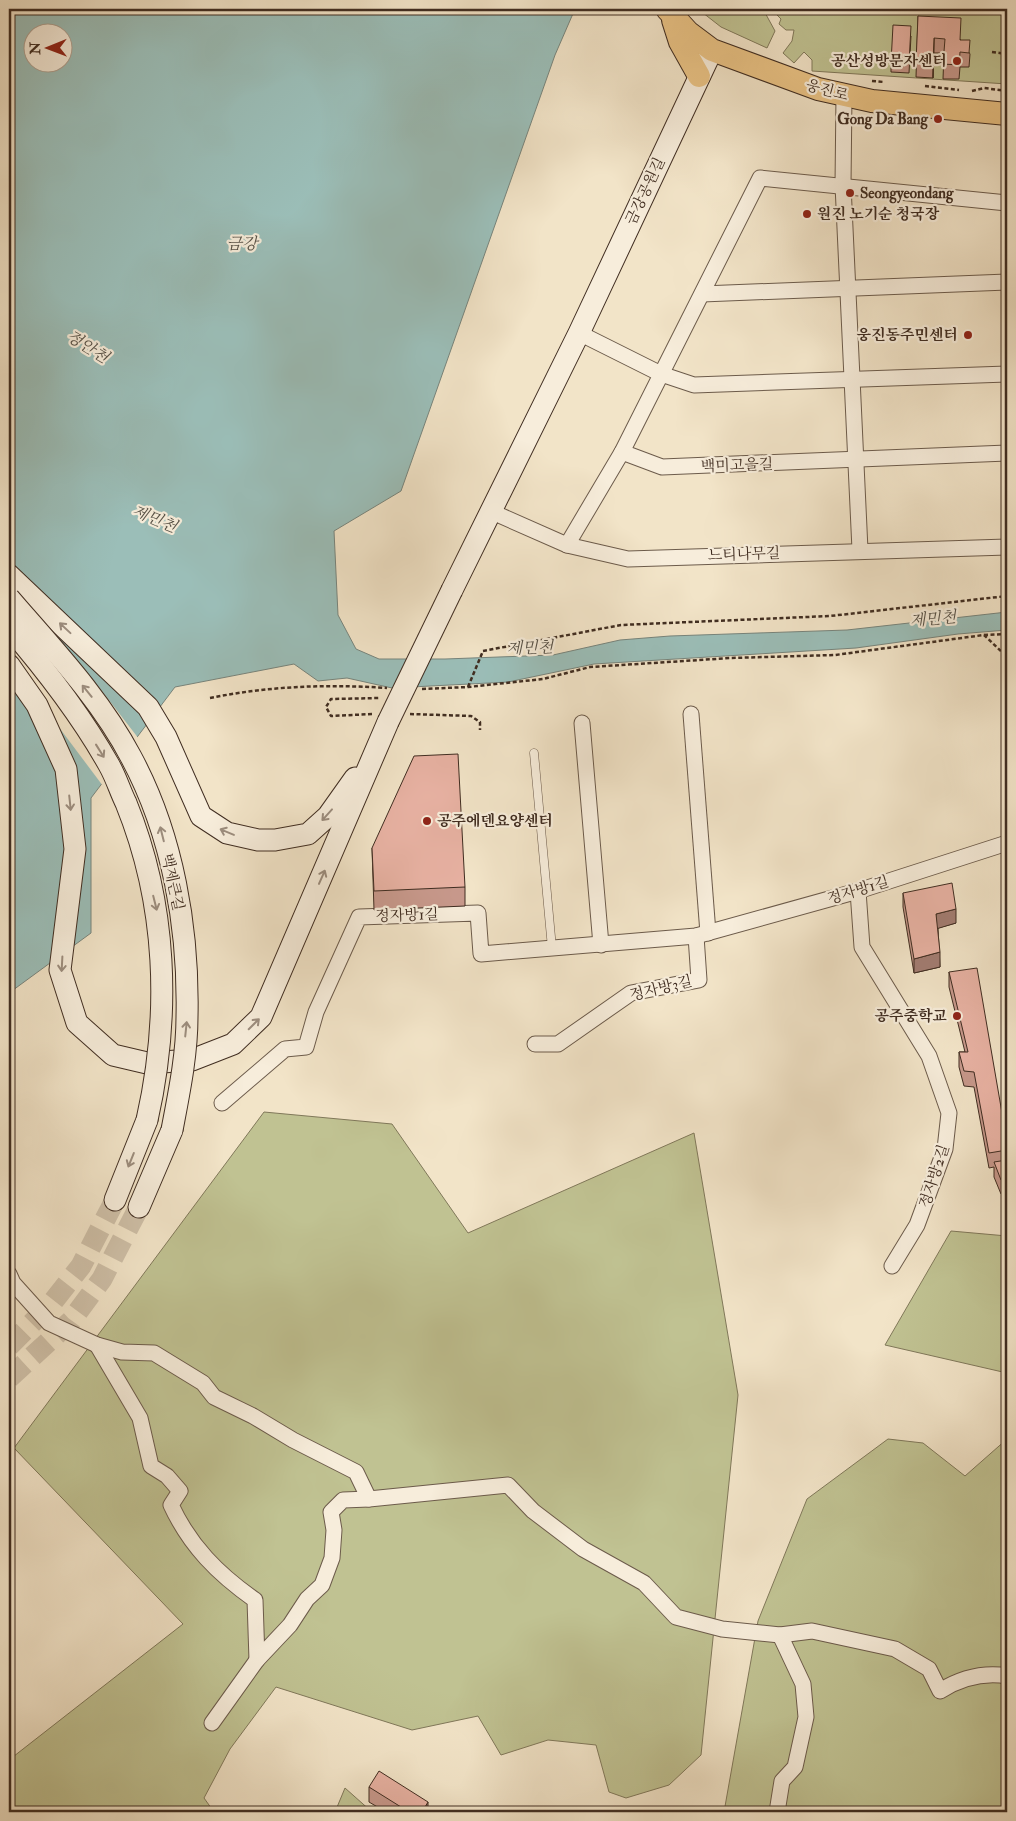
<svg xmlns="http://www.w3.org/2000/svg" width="1016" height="1821" font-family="'IM FELL Double Pica','Noto Serif KR',serif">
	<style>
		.green { fill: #c0c292; stroke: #80785a }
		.water { fill: #9bbeb8; stroke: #77847c; fill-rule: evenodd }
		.pier { fill: #f2e4c8 }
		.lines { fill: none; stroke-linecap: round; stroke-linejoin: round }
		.secondary-tunnel { stroke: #cebfa7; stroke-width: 21; stroke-dasharray: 21 11; stroke-linecap: butt }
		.lane-casing { stroke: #6c5b4b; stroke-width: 9 }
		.street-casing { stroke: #6c5b4b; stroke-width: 17 }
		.secondary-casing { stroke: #402d21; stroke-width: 23 }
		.primary-casing { stroke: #402d21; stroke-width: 24 }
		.path { stroke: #402d21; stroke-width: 2.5; stroke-dasharray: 4 2.5; stroke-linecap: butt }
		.lane { stroke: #f7eddb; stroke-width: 8 }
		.street { stroke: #f7eddb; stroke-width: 15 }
		.secondary { stroke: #f7eddb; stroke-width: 21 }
		.primary { stroke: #e9c284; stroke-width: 22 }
		.secondary-bridge-casing { stroke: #402d21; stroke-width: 23; stroke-linecap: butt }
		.secondary-bridge { stroke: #f7eddb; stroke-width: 21 }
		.wall { fill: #c7988b; stroke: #402d21 }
		.shaded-wall { fill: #a27c71; stroke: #402d21 }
		.building { fill: #e7b1a2; stroke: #402d21 }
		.oneway { stroke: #9c8d7e }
		.poi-dot { fill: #8f2418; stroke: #f7eddb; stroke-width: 2 }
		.labels { text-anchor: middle; stroke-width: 4.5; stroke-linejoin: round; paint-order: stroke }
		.poi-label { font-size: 15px; font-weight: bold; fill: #402d21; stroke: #f7eddb; text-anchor: end }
		.street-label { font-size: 15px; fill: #402d21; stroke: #f7eddb }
		.water-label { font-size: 16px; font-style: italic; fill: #575147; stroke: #f7eddb }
	</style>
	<rect width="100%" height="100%" fill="#f2e4c8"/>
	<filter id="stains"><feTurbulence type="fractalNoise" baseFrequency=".004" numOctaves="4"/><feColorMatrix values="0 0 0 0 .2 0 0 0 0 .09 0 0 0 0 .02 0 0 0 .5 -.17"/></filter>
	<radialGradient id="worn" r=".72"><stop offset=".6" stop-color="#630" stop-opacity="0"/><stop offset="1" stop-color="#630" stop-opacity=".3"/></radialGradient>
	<g class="green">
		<polygon points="698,9 763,9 775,31 767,48 721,27"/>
		<polygon points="779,9 1007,9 1007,84 812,71 812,60 804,52 794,63 783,53 792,41 794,30 786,30 779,24 781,19 777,15"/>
		<polygon points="264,1112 392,1124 468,1233 694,1133 738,1395 701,1755 669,1785 626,1798 609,1792 596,1745 548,1740 501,1755 478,1716 412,1730 276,1687 230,1749 204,1798 214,1812 9,1812 9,1760 183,1624 14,1448"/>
		<polygon points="951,1231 1007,1236 1007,1373 885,1345"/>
		<polygon points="888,1439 923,1443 965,1476 1007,1439 1007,1812 724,1812 758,1621 807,1499"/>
		<polygon points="345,1788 372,1812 335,1812"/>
	</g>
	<path class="water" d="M9,9h566l-20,46 -154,436 -67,40 4,84 18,34 23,10h66l108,-4 67,-15 50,-4 177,-6 160,-18v18l-49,4 -102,14 -262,16 -86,18 -116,6 -45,-10 -29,3 -24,-17 -119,23 -84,111v135l-82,60zM32,32h30v30h-30z"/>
	<polygon class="pier" points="9,584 98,686 139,739 103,786 52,718 9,668"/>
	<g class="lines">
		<g class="secondary-tunnel">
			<polyline points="9,1346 51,1304 81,1266 115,1200"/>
			<polyline points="9,1378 71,1321 102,1279 139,1207"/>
		</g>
		<defs>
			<polyline id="lane" points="534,753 552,948"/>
			<g id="street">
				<polyline points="844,95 843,185 860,550"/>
				<polyline points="702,294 1007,282"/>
				<polyline points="579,333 661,374 694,385 1007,374"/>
				<polyline points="622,452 662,467 1007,453"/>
				<polyline points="490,511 567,545 628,559 1007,547"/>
				<polyline points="567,545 622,452 760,178 1007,203"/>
				<polyline points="691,714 708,933"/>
				<polyline points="582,723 601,945"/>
				<polyline points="858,891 862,947 929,1056 949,1113 945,1149 917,1225 892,1266"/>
				<polyline points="535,1044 558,1044 631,993 699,980 696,936"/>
				<polyline points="222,1103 285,1049 306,1047 316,1012 359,917 478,913 481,954 696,936 858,891 1007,843"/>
				<path d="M9,1274l4,9 36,40 48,22 25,7 32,1 49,30 11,14 39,19 40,24 63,32 13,27 139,-14 25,26 50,38 61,34 32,34 46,12 58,6 32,-4 83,18 34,20 11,22c21,-13 42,-19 67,-15"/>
				<path d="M97,1345l43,73 11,48 16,10 13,15 -9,14c19,41 47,69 84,95l2,60 33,-35 17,-26 15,-14 10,-27 2,-28 -3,-18 12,-12 26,-1"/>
				<polyline points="212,1723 257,1660"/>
				<polyline points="777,1812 782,1781 795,1767 806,1717 803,1684 780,1635"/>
			</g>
			<g id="secondary">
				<polyline points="9,575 148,707 166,737 201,816 227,833 258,840 275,840 308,834 328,816 355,778"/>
				<polyline points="452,590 579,333 712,50"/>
				<polyline points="9,665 37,705 66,769 75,849 60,970 77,1023 113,1055 147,1063 192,1060 233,1044 261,1017 388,722"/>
				<polyline points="115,1200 147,1120"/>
				<polyline points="139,1207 172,1130"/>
			</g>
			<g id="primary">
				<polyline points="667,9 688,32 712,50 818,89 872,101 1007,114"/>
				<polyline points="673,20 680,42 699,76"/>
			</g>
		</defs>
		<use href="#lane" class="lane-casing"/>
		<use href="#street" class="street-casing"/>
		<use href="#secondary" class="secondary-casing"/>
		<use href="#primary" class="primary-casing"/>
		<g class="path">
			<polyline points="992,52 1007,54"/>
			<polyline points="872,81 884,82"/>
			<polyline points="925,86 959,90"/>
			<polyline points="972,91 984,88 1007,91"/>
			<polyline points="984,635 1007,634"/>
			<polyline points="468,687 483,651 621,625 830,616 1007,596"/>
			<polyline points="422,689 468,687 543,679 590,667 730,658 835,655 984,635 1003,653 1007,654"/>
			<path d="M210,698c59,-12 117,-14 177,-10"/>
			<polyline points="372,714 331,716 326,707 331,699 380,698"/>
			<polyline points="410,714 471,716 480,722 480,730"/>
		</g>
		<use href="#lane" class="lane"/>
		<use href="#street" class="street"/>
		<use href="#secondary" class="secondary"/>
		<use href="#primary" class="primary"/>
		<defs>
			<g id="secondary-bridge">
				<path d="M9,598c43,50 91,100 122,159 42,78 58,172 56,260 0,38 -8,76 -15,113"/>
				<path d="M9,627c37,43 72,88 100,138 7,12 11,26 17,38 41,101 45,211 21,317"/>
				<polyline points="388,722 452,590"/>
			</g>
		</defs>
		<use href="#secondary-bridge" class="secondary-bridge-casing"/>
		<use href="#secondary-bridge" class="secondary-bridge"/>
	</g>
	<g class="wall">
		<polygon points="918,16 961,40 970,54 969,67 960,67 959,79 943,79 944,53 934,53 933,78 916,77"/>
		<polygon points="911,36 909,73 891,72 891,63"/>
		<polygon points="372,848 465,887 465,906 374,910"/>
		<polygon points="903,893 956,923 938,928 940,967 914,973 903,907"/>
		<polygon points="949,972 1007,1142 1007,1194 1001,1194 994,1177 994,1167 989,1168 974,1087 964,1086 959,1067 959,1052 965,1052 949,987"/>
		<polygon points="369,1787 428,1812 386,1812 369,1802"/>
	</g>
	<g class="shaded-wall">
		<polygon points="934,38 934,53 933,78 933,63"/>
		<polygon points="956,909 956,923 936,929 936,914"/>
		<polygon points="940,952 940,967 914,973 914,959"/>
		<polygon points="428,1802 428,1812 422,1812"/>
	</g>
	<g class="building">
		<polygon points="918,16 961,18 960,40 970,40 969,53 960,52 959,65 943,64 945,39 934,38 933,63 916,62"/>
		<polygon points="893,25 911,26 909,63 891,63"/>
		<polygon points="458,754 465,887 374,891 372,848 414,756"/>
		<polygon points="952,883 956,909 936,914 940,952 914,959 903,893"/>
		<polygon points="977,968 1007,1142 1007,1150 989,1153 974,1072 964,1071 959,1052 968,1052 949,972"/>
		<polygon points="1007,1160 1007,1179 1001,1180 994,1162"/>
		<polygon points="379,1771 428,1802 422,1812 409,1812 369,1787"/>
	</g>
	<defs><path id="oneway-shaft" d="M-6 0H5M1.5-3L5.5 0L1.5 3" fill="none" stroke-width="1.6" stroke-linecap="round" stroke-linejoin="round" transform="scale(1.25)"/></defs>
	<g class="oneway">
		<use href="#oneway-shaft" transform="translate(65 628) rotate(-137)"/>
		<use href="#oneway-shaft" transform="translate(87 691) rotate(-129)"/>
		<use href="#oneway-shaft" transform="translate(100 751) rotate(58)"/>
		<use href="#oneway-shaft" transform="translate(70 803) rotate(84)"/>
		<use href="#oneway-shaft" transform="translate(327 815) rotate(132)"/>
		<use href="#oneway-shaft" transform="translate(227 832) rotate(-157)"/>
		<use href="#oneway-shaft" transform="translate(162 834) rotate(-104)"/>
		<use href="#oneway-shaft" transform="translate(322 877) rotate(-66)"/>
		<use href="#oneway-shaft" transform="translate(155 903) rotate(76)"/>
		<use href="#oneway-shaft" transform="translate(62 964) rotate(93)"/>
		<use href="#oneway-shaft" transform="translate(254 1024) rotate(-45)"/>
		<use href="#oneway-shaft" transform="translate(186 1029) rotate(-84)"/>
		<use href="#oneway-shaft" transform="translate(131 1160) rotate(112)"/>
	</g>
	<g class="poi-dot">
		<circle cx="957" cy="61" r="5"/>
		<circle cx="938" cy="119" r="5"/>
		<circle cx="850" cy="193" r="5"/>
		<circle cx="807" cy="214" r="5"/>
		<circle cx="968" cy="335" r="5"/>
		<circle cx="427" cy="821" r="5"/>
		<circle cx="957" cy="1016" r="5"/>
	</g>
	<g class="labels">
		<g class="poi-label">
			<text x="947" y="66">공산성방문자센터</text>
			<text x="928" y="124">Gong Da Bang</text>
			<text x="860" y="198" text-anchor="start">Seongyeondang</text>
			<text x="817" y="219" text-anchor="start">원진 노기순 청국장</text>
			<text x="958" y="340">웅진동주민센터</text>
			<text x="437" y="826" text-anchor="start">공주에덴요양센터</text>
			<text x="947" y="1021">공주중학교</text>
		</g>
		<g class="street-label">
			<text transform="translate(827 90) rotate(15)" y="5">웅진로</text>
			<text transform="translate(645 191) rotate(-65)" y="5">금강공원길</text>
			<text transform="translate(737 465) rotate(-2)" y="5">백미고을길</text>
			<text transform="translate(744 554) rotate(-2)" y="5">느티나무길</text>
			<text transform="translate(173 882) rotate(78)" y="5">백제큰길</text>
			<text transform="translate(858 890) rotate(-17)" y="5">정자방1길</text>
			<text transform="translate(407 915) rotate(-2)" y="5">정자방1길</text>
			<text transform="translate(661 988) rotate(-14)" y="5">정자방3길</text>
			<text transform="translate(934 1176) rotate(-72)" y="5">정자방2길</text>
		</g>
		<g class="water-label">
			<text x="242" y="249">금강</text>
			<text transform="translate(88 346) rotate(32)" y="6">정안천</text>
			<text transform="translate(155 518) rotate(23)" y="6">제민천</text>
			<text transform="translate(933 618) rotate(-5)" y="6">제민천</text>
			<text transform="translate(530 647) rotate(-2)" y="6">제민천</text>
		</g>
	</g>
	<rect width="1016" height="1821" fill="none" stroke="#f2e4c8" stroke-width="30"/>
	<rect x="10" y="10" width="996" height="1801" fill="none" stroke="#402d21" stroke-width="2.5"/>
	<rect x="15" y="15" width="986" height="1791" fill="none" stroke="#402d21"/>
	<g transform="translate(48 48) rotate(269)"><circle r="24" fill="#f7eddb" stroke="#aea091"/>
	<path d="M0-4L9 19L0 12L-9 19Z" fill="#8f2418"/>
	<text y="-8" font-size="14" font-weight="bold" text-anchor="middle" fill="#402d21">N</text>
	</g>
	<rect width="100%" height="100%" filter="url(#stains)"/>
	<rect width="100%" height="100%" fill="url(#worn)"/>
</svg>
